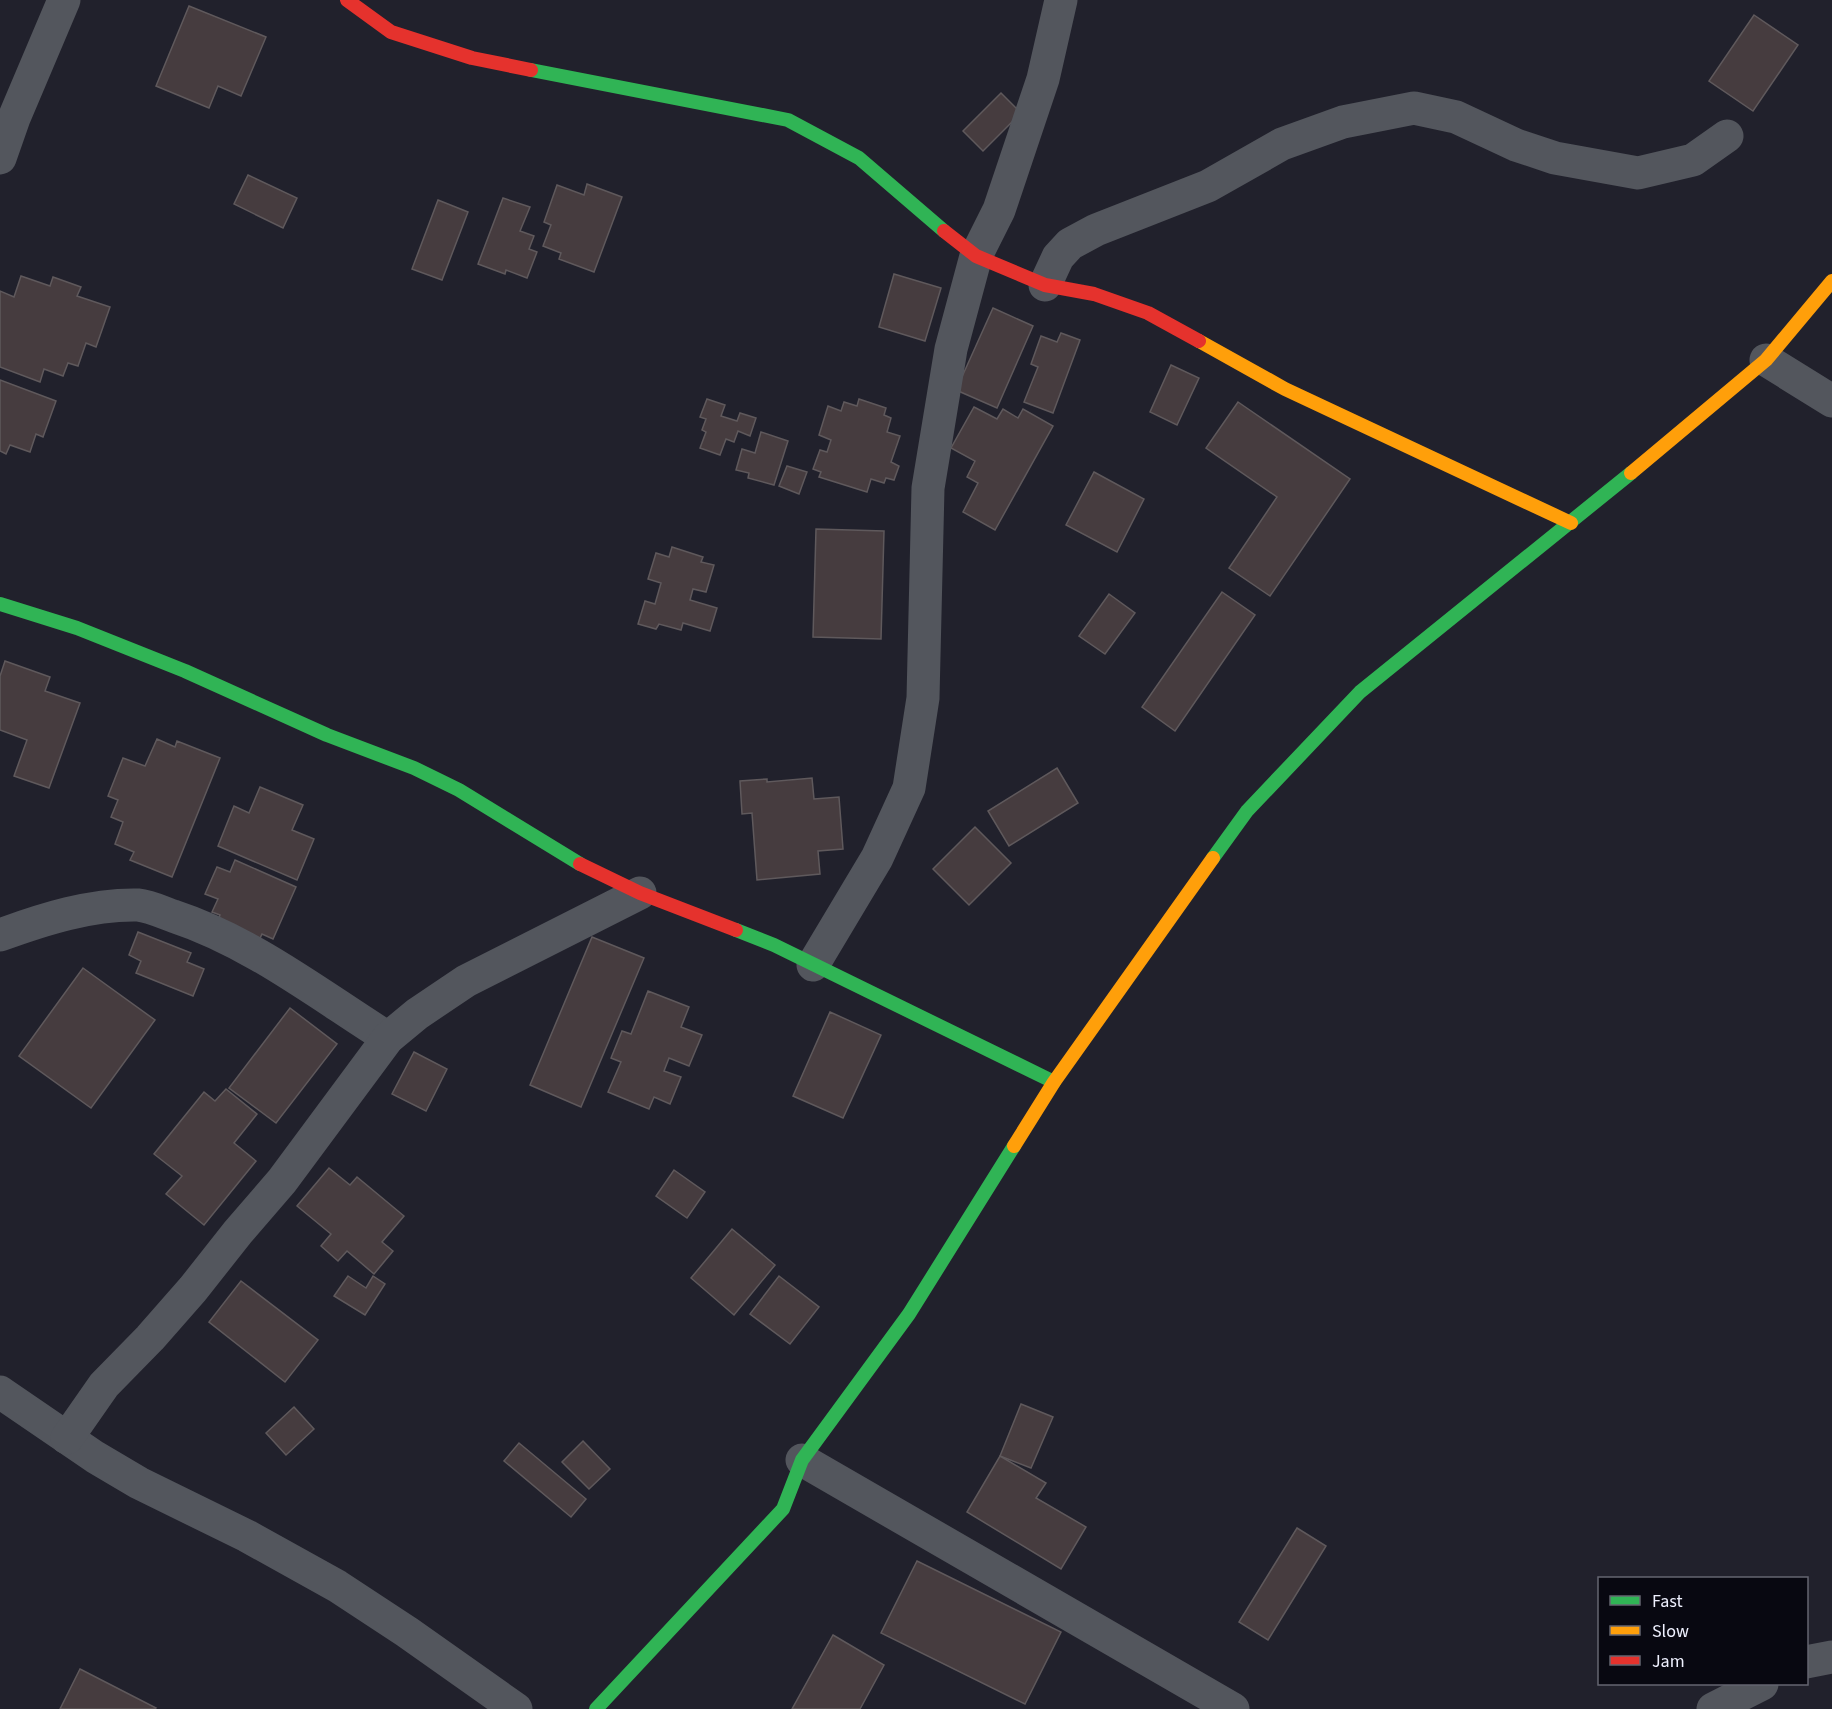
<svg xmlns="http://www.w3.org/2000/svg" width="1832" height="1709" font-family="'Source Sans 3',sans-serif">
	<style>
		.building { fill: #463c3f; stroke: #5f595c; stroke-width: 1.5 }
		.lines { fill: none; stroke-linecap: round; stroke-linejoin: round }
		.street { stroke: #53565d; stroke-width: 33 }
		.fast { stroke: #30b455; stroke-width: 14 }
		.slow { stroke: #ff9f0a; stroke-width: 14 }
		.jam { stroke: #e5322d; stroke-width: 14 }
	</style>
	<rect width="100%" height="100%" fill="#21212c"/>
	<g class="building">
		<polygon points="189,6 266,37 241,96 218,86 209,108 156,86"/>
		<polygon points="1754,15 1798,45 1753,111 1709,81"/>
		<polygon points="1001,93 1021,113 983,151 963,131"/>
		<polygon points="248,175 297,198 283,228 234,204"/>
		<polygon points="587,184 622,197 594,272 559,259 561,253 543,246 551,225 544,222 557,185 584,195"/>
		<polygon points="503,198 530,207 520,231 534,236 529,249 537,252 527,278 506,270 505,274 478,264"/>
		<polygon points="438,200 468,212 442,280 412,269"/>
		<polygon points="894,274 941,288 925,341 879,327"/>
		<polygon points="21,276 50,286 53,277 81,287 77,296 110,307 96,347 86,343 78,366 68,363 63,376 44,369 40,382 0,367 0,291 14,297"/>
		<polygon points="993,308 1033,326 997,408 956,390"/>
		<polygon points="1061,333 1080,340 1053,413 1024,402 1038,367 1031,364 1041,336 1057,342"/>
		<polygon points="1171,365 1199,378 1177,425 1150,412"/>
		<polygon points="0,380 56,401 43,437 36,434 30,452 10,445 6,454 0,451"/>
		<polygon points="707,399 725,405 721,416 737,421 740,413 756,418 750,436 738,431 734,442 726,439 720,455 700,448 706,432 702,430 706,419 700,417"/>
		<polygon points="859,399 886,408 884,415 891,418 887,432 900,436 891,462 899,466 894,480 886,478 884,483 871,479 867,492 819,477 821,472 813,469 820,450 827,452 831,440 819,435 828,406 841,411 844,402 857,406"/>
		<polygon points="1238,402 1350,479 1270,596 1229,568 1277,497 1206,448"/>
		<polygon points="974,407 997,419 1003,409 1018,418 1023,409 1053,426 995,530 963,512 978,483 967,477 975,461 951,448"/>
		<polygon points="761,432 788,441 774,485 748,478 749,473 736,470 742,449 755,453"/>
		<polygon points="787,466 807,472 799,494 779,486"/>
		<polygon points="1094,472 1144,499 1117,552 1066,525"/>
		<polygon points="816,529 884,531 881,639 813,637"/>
		<polygon points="672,547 703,557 701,562 714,565 706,592 693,589 690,600 717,608 710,631 683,623 681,630 659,624 656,629 638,624 645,601 655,604 661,583 648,579 656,553 669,557"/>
		<polygon points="1222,592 1255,615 1175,731 1142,707"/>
		<polygon points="1109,594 1135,613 1105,654 1079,636"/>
		<polygon points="5,661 50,677 45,691 80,703 49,788 14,776 27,740 0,730 0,676"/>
		<polygon points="157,739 175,747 177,741 220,758 172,877 130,860 134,852 115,844 123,822 111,817 118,800 108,796 123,758 145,766"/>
		<polygon points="1057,768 1078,803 1009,846 988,811"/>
		<polygon points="812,778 814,799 839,797 843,849 818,851 820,874 757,880 752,813 742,814 740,781 767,779 767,782"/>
		<polygon points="260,787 303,805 292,830 314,839 297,880 218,846 234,806 249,813"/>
		<polygon points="975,827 1011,863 969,905 933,869"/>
		<polygon points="235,860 296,887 273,939 262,934 257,945 216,926 220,915 212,912 218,899 205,894 217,867 230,872"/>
		<polygon points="138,932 191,953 187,962 204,969 193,996 136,973 141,961 129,955"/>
		<polygon points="592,937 644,958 581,1107 530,1085"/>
		<polygon points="83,968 155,1020 91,1108 19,1056"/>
		<polygon points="648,991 689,1007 681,1027 702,1035 689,1066 669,1058 664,1071 681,1077 670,1104 654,1097 649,1109 608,1092 621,1062 611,1058 622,1031 631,1034"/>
		<polygon points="290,1008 337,1044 276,1123 229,1088"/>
		<polygon points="830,1012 881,1035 843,1118 793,1096"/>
		<polygon points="414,1052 447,1069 426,1111 392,1094"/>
		<polygon points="226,1089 257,1114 234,1143 256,1161 204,1225 166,1194 182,1176 154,1154 204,1092 215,1101"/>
		<polygon points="329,1168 350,1185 357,1177 404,1216 382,1242 393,1251 374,1274 347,1251 338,1261 321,1246 331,1234 297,1206"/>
		<polygon points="674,1170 705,1192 687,1218 656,1196"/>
		<polygon points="732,1229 775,1265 734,1315 691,1278"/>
		<polygon points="348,1276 366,1288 373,1276 385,1284 365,1315 334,1296"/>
		<polygon points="779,1276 819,1307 790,1344 750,1314"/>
		<polygon points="241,1281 318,1340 285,1382 209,1322"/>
		<polygon points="1021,1404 1053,1417 1031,1468 1000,1456"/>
		<polygon points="294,1407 314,1429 286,1455 266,1433"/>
		<polygon points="583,1441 610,1469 589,1489 562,1462"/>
		<polygon points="519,1443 586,1499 571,1517 504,1461"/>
		<polygon points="1000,1456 1046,1483 1036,1498 1086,1527 1061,1569 967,1512"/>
		<polygon points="1297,1528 1326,1546 1268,1640 1239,1622"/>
		<polygon points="917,1561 1061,1632 1025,1704 881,1633"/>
		<polygon points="833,1635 884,1665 860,1709 792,1709"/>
		<polygon points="80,1669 156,1708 155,1709 60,1709"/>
	</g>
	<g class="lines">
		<g class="street">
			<polyline points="0,158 14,118 64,0"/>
			<polyline points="1045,285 1058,257 1070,244 1096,230 1208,186 1282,144 1343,122 1414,108 1456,117 1516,145 1555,158 1638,173 1693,160 1727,136"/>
			<polyline points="1766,360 1832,401"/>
			<path d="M0,935c44,-16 91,-31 138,-30 11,1 24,7 35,11 79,26 145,78 215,122"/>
			<polyline points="813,965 877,858 909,788 923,698 928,488 951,349 976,256 999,210 1043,79 1061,0"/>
			<polyline points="0,1392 95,1457 139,1483 247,1536 337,1586 407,1632 516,1709"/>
			<polyline points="67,1438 104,1385 150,1338 193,1289 238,1232 282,1181 388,1038 417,1014 466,981 640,893"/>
			<polyline points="802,1460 1233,1709"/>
			<polyline points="1806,1662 1832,1657"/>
			<polyline points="1713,1709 1762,1684"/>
		</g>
		<g class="fast">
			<polyline points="531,70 788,120 859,158 944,231"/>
			<polyline points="0,604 77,628 185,671 327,735 414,768 459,790 580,864"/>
			<polyline points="1213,858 1247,811 1360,692 1631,473"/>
			<polyline points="736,930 774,945 1054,1082"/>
			<polyline points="596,1709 783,1509 802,1460 909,1314 1014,1146"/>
		</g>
		<g class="slow">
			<polyline points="1199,341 1285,389 1571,523"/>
			<polyline points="1631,473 1766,360 1832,281"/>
			<polyline points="1014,1146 1054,1082 1213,858"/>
		</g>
		<g class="jam">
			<polyline points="347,0 391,32 472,58 531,70"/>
			<polyline points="944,231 976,256 1045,285 1094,294 1148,313 1199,341"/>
			<polyline points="580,864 640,893 736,930"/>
		</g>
	</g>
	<rect x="1598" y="1577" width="210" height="108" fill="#080811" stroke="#646570" stroke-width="1.5"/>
	<rect x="1610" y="1596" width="30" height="9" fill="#30b455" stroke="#646570" stroke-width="1.5"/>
	<text x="1652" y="1607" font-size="18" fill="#eff1ff">Fast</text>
	<rect x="1610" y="1626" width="30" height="9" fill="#ff9f0a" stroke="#646570" stroke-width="1.5"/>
	<text x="1652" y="1637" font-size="18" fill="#eff1ff">Slow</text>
	<rect x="1610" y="1656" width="30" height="9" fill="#e5322d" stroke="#646570" stroke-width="1.5"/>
	<text x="1652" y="1667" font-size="18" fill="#eff1ff">Jam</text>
</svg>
